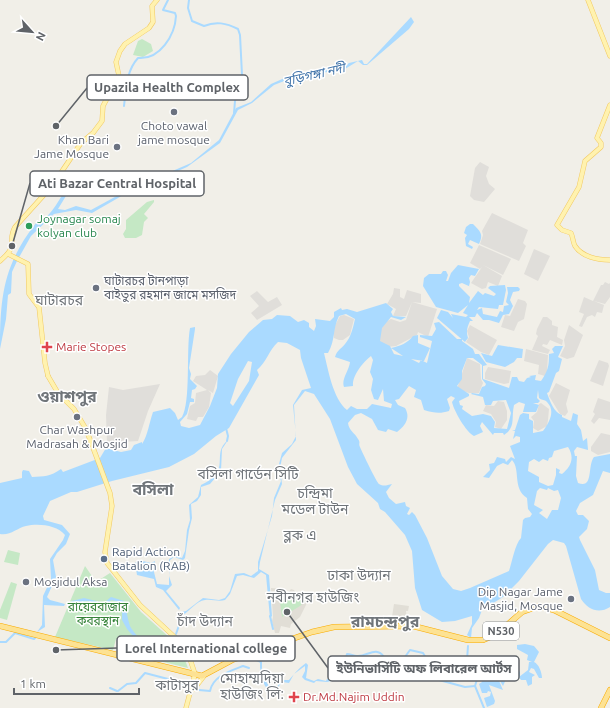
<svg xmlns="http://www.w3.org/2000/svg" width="610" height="708" font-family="Ubuntu,'Noto Sans Bengali',sans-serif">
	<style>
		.industrial { fill: #e0deda }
		.education { fill: #e1ded6 }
		.green { fill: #c5e8c5 }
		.water { fill: #aadaff; fill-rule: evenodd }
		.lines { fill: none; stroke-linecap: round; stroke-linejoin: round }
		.canal { stroke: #aadaff; stroke-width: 2 }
		.major-casing { stroke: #f2c960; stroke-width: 5 }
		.highway-casing { stroke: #f9ab00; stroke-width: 6 }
		.major { stroke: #fff2af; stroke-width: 4 }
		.highway { stroke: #fde293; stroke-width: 5 }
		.worship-dot { fill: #6b7280; stroke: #fff; stroke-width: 1.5 }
		.leisure-dot { fill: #2e9e5b; stroke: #fff; stroke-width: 1.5 }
		.health-dot { fill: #e0444e; stroke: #fff; stroke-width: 1.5 }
		.service-dot { fill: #5c6f8a; stroke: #fff; stroke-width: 1.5 }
		.labels { text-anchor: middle; stroke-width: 3; stroke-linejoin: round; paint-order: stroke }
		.shield { fill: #fff; stroke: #8f9295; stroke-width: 1 }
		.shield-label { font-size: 11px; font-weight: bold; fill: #5f6368 }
		.worship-label { font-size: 12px; fill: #5b616d; stroke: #fff }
		.leisure-label { font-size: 12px; fill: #27864d; stroke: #fff; text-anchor: start }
		.health-label { font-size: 12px; fill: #be3a42; stroke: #fff; text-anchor: start }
		.service-label { font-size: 12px; fill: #4e5e75; stroke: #fff; text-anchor: start }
		.park-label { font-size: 12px; fill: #348238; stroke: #fff }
		.water-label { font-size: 13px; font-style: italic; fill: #4174aa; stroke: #fff }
		.quarter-label { font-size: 14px; fill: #70757a; stroke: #fff }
		.district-label { font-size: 16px; font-weight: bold; fill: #70757a; stroke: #fff }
		.leader { fill: none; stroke: #5f6368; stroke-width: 1.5 }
		.callout-dot { fill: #5f6368; stroke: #fff; stroke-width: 1.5 }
		.callout { fill: #fff; stroke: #5f6368; stroke-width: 1.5 }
		.callout-label { font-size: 13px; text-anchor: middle; font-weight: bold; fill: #5f6368 }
	</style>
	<rect width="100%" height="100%" fill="#f1efe8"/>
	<g class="industrial">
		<polygon points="480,162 489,167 486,176 489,184 495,189 484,202 474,200 470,196 475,168"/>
		<polygon points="492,213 528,230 523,243 526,246 519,261 480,244 483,235 482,231"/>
		<polygon points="479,245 511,259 503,275 483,265 502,276 498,286 488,282 486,288 482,289 471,283 482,267 480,269 470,263"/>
		<polygon points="534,249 550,256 538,281 524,274"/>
		<polygon points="605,282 609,284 610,283 610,297 605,304 594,301 604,305 602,313 597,312 595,317 592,315 587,317 582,327 579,326 584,314 579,312 584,297 593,301 601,285 603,285"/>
		<polygon points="394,288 400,289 400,297 404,299 407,290 421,294 421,303 412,302 437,309 428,337 418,332 417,335 396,346 387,347 378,342 381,324 391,319 400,322 406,320 412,302 406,316 393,316 396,309 387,304 393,294"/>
		<polygon points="257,291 268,302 277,297 282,305 257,320 251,313 259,306 250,296"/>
		<polygon points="518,299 525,301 527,304 524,319 518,322 514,331 501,327 505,315 510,316"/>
		<polygon points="344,315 354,319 350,335 343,340 339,340 334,338 333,329 340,316"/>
		<polygon points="543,317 547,317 552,321 552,325 558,327 557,337 563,340 562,345 550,340 547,345 543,344 542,346 550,350 548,354 532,350 538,336 536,334 537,329"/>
		<polygon points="470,325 497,340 489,355 481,352 466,342 469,337 467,331"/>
		<polygon points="569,325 583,335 574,357 567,359 560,356 565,346 564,340"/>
		<polygon points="526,349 548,355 547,372 545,376 538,374 539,365 524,361"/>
		<polygon points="467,358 480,364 481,379 483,383 479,393 469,393 457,389"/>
		<polygon points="599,360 608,363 609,366 603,386 590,381"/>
		<polygon points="488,367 511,371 509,383 504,384 485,379 485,373"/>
		<polygon points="210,370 218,376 213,393 208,390 211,393 209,407 203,417 198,417 196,421 187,419 190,406 195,403 196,393 207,390 193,381 196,376 205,375"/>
		<polygon points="556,383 570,390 566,404 568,412 565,416 560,414 549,396"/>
		<polygon points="160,384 148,411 138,441 107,443 106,415 109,387 123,390"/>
		<polygon points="598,398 610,402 610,420 599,418 594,424 591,421 595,414 593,412"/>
		<polygon points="498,401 504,402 507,411 507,420 501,429 495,427 496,422 491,414 483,411 486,405 494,406"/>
		<polygon points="541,403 549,409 548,420 547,426 538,431 533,428 534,421 531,417 537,412 539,404"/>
		<polygon points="601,433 610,435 610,452 598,455 591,451 591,447"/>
	</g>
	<g class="education">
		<polygon points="271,588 283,589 284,594 287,594 291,589 294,590 299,599 308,601 300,617 291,624 290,628 281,626 279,633 275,633 272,621 273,617"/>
		<polygon points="394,604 409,606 408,611 406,611 407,622 391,623"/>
	</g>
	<g class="green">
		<polygon points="142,39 151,44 153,51 143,57 133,55 138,41"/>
		<polygon points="154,200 154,202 144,214 148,218 144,222 142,235 136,238 125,238 123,234 126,229 126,220 147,202"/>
		<polygon points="8,550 20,553 18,565 4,562"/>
		<polygon points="85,566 96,582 110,573 141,612 180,647 188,668 139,656 141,645 116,639 113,650 55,637"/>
		<polygon points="11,582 17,584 7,620 0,618 0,610"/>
		<polygon points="290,592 294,594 293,596 296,594 300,599 305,601 300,606 282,617 280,602 284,597 292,597"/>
	</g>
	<g class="water">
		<path d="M411,17l3,5 -5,7 -42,36h-4l-5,-4 -13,8 -53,9 -18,7 -22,18 -14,7 -18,33 -33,24 -62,27 -33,19 -16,-3 -22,4 -23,22 -14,25 -5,11 -1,21 -3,2 -2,24 -6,30c0,-51 3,-84 36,-126 12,-1 25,-26 30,-35h3v3l-11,18 7,1 11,-4 15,4 33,-18 67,-29 28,-23 17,-32 15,-6 20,-18 18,-8 46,-9 7,2 7,-6 13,-3 2,4h3z"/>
		<path d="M470,224h3c7,7 11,10 6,20l-9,-4 -2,4 5,3 -1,2 -6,-3 -1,-8 2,-3 -3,-2 2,-6z"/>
		<path d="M458,265l21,4 -4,7 -4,-1 -2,3 1,4 -1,4 2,1 -9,-4 -3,1v2l11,11 -1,6 9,-12 5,4 2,-2 9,3 2,-2 -8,-6 2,-2 15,-1 1,5 -3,15h-4l-1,4 -19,-2 -2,3 5,-2 1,6 14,3 3,-6 3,1 1,-6 5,-1 -3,-3 2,-9 -1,-6h11l2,2 -1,2 -6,1 -3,8 3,6 -4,8 -6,1 -4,8 -10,-3h-6l-6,-7 -2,4h-6l4,4h-3c-3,7 -4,10 -2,17l-3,4 -28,-24 4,-8 7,2 5,6 -2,-4 15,3 2,-2 -5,-2 5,-8 -10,8 -22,-6 -13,-21 1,-8 5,-4h12l2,-3h3l2,4 -2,6h2l3,-8z"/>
		<path d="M386,303l7,6 -2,3 2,4 13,1 -5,3 -10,-3 -9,11 -2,13 10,5 4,8 9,2 -12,-8c9,-2 17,-5 22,-12l5,-1v8l12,5 -6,13 -13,-2 8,4 2,-3 6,3 5,-22 -12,-4v-2l12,1 4,-7 -2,-6 5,-1 18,17h5v2l11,8 2,5h4l8,11 -4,1v13l26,9 3,-11h5l2,4 5,1 3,-4 4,-1 -2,-1 7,-1 -1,5 6,1c7,-10 8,-15 8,-27l5,-1 -2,-4 3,-3h8l-5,11 4,2 -3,12 -3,2 -7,19 -2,1c3,8 7,20 15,22v2l9,4 2,-8 5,2 -1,9 4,6 2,11 4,-3 1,12 -11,-3 -3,4 1,5h2l-1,20 2,7c16,6 9,-17 16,-26l16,-3v19l-7,-2 -10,24 -13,8 -4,8 2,4h5l6,6 -2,8 -8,8 1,3 15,30 4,20 7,3h4v14c-11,7 -22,3 -29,-8l-15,-53 -2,-3 -11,-3 -5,4 -29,37 -16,16 -21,13 -3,8 -7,10 -1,10 -4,-3 5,-11v-8l-17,5 -13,1 -20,-12 -7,-22 -3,-37 -7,-16 -20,-23 -5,-3 -2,-6 -21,-19 -9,-17 -18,-48 -16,-25 -9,-3 -11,14 2,35 -14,18 -2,10 2,16 -7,16 -15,62 -1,7 10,6 3,41 -2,2 -4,-43 -5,-3 -7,6 -11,-3 -6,1 -7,18 -5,6c-6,2 -13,-1 -20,0 -9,1 -15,11 -22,15l-2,-3 5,-1 17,-13 16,2 6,-2 5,-7 5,-17 9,-1 7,3 7,-5v-9l14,-46 2,-18 7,-17 -3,-12 1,-5 3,-11 10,-9 4,-8 -3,-31 9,-15 9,-2 -10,-30 -1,-8 -13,-7 -9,-1c-9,8 -12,21 -21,28l2,5 -30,53 -13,8 -22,18 -25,13 -57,14 -35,11h-6l-21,9 -7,15 1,4 18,5 8,9 -4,10 -9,9 -4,7 3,17 -9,20 3,3 15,4 -1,2 -20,-1 1,22 -8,5 5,-7 1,-29 8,-17 -1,-20 13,-19 2,-5c-8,-10 -27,-12 -39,-9 -9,2 -16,10 -26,8v-51l22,-5v-6l1,-2 6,1 3,6c12,-1 18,0 29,-8l2,3 37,-14 6,-10 15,4 10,-2 3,-5 8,-3v2c6,-9 7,-21 11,-32l17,-4 5,5 3,7 4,-3c9,-15 4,-67 8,-89l5,-1v2l-6,39 2,6 -1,5 7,7 -2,3 -3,1 -1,8 3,1v3h-4l-3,12 -7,8 1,4 8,2 11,-3 10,-19 7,-18 1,-14 13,-20 18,-22 14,-12 9,-1 5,-4 13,1 8,6 6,-2 5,3v4l5,4 2,-5 -1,-7 15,2 4,-4v-5l7,-4 1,2 5,-1 10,3zM346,314l9,5c-2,9 -4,18 -10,25 -4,5 -8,6 -10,13l15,5c-1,9 -9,17 -6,25l9,-1c-1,-10 10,-24 18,-30l2,4 -3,12 3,7 -2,11 3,9 4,1 5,-11 1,12 8,3 -1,4 -19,-4 -5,5h-10l-6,-3 -4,4c-14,-11 -19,-41 -23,-57h4c8,-14 4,-23 11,-37zM467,358h6l9,7v14l4,5 -1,2 -3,1 -3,7 -7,-1 -1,1 12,3 2,8h6l2,-4 13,-1 5,13 -4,16 -13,-1 1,-6 -4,-6 -8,-2 -11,2 -10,-7 1,-3 -3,-1 -1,-4 10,-5v-2l-12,-8 5,-7v-8zM248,361l4,1 -3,19 -16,25 -3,-3 8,-24zM409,386l7,4 -2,7 7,3 3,10c10,3 16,4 25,1l1,-3 -3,-9 4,-3 4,2 -3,4c2,9 14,30 22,34l9,-4 -3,-6 2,-4 11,13 1,-2h9l1,2c12,-8 7,-16 10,-30l5,-3 6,2 -2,8h13l3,-7 -6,-2h5l2,-2 -3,-3 1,-8 1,8c4,3 5,1 8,4 9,9 2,21 -4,29l-10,2v-12l-4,-2v-5l-6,-1 -3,2 -5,15h-3l3,1 -2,8 3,-3 4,1v5l-10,4 5,13 -4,-2 -5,5 -1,-3 -8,-2 -3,6 -5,1 1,6 -7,7 6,1 8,-12 6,-3 5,2 4,-5c9,10 0,28 15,38l1,11 4,5 -2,3 -5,1 -2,2 -2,18c-6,6 -9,24 -12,33l-39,17 -9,3 -8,-2 -11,-13 -15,-38 -12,-23 -3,-3 -3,3 -2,-1 3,-6 -4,-2 -1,-4 -9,2 -7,-6 -3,-6 6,-8c-5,1 -8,3 -13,0 -2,-1 -17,-32 -19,-37 -2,-4 1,-4 -2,-8 -3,-6 -9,-8 -10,-16l7,-8 6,-2 11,6 6,11 8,2 2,-3 9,3c8,-6 14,-14 8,-24l-7,-3 -3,-5 4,-1zM568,447c7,11 3,20 -6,27l-3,-1 1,-3 -4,-2v7l-3,10 -5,1 -9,-4v-5l-11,-6 1,-9 5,-3 5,3 4,-3 5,2 1,-3 3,-1 2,-6zM540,488l7,2 1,-2 6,3 4,-1 3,8 -3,12h-6l-5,9 -8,-6 4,-3 -9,-5 3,-14z"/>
		<polygon points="498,345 523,349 522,358 517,358 514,362 505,367 486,362 481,353 492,356"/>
		<path d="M228,440l-6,9 -1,22 -11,13 -9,3v8l-4,6 -6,3 1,14 -3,12 -4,28 -2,2 -9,-3 -4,3 -1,16 3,9 -6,6 14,17 -1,2 -16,-20 -7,-3 -2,-8 -17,-4 -2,-12 4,-3 12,3 4,-2 -1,11 3,12 12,1v-26l6,-3 7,2 3,-7 2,-21 3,-10 -1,-15 9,-8 3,-12c32,-14 9,-31 27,-45z"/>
		<path d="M111,597l13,4c3,9 3,17 6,25 4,8 24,29 33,30l8,-16 3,3 -7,14 -5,3 -14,-7 -21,-24 -5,-9v-15l-2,-3 -9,-2 -5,7 -19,-6 -17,4 2,-4 12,-3 20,5z"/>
		<path d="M525,644l9,2 5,6 -5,10c5,2 8,11 8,16h-3l-5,-9 -3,-1 -2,4 6,3 -3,2v7l-4,2 -2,-6h-5l-2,-3 9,-7 1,-8h3l-5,-2 1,-5 -11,-6v-4z"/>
		<path d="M306,663l2,2 -2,13 8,3 4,-2 8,2 1,-2h13l-13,3 -11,-1 -2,2 -9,-3 -3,-3 3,-6v-5l-11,8 -5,9 -7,-1 -10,13c-7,-7 -14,-20 -11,-29l2,11 10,15 9,-12h7c5,-6 11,-13 17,-17z"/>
		<polygon points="498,664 509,669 518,670 520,672 520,676 508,675 503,686 497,676 503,690 489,685 495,701 494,704 487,707 484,698 490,696 491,692 488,691 487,693 482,693 479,684 482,682 485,671 495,673 494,669"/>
	</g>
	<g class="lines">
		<g class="canal">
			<path d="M189,0l-1,8 4,13 12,5c12,-5 22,-3 34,3l2,6 2,40 -7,26 -1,12"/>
			<path d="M124,106c2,-16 2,-35 14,-48 22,2 37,-23 38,-42l-1,-3 -12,-3 5,-10"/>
			<polyline points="226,428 228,436 227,441"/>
			<polyline points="270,616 273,629"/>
			<polyline points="176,634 183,614"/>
			<polyline points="0,642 6,642 15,633 34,639 36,637"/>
			<polyline points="468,646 467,660 480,669 475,686 484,708"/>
			<polyline points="254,659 261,662 261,668"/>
			<path d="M336,680l5,-4 6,-22c4,0 6,2 10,2 10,1 19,-11 27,1l-8,9v4l8,1 6,-7 12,-3 8,-11 13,3 16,27 26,7 10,-1"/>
			<polyline points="110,688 117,691"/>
			<path d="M199,690l11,1c3,-15 20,-20 33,-25l6,2"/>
			<polyline points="118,691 127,684 136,683 145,673 168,679 190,687"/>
		</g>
		<defs>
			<g id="major">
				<polyline points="588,0 610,56"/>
				<path d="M610,105l-13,33 4,5v4l-16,14 -6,26 -22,38 5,5 9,3c2,4 2,10 4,13 7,11 23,14 35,14"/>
				<polyline points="8,254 28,264 29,294 38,306"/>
				<path d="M0,261c21,-18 6,-18 15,-34l37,-41 29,-43 12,-10 9,-12 1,-15 16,-30 -3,-14 4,-11 5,-7 24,-16 4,-6 -1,-16 5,-6"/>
				<polyline points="39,307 45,363 48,376"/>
				<polyline points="48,376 58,393 74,409 86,429 110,493 112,506 105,552 107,563 140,605 180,642 189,656 195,674 186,708"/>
				<polyline points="194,689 204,676"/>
			</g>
			<g id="highway">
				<polyline points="0,626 202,676 232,660 312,632 334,627 413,626 468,640 483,640 497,634 522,612 539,606 554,610 610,638"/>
				<polyline points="601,708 610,690"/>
			</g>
		</defs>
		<use href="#major" class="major-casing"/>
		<use href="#highway" class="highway-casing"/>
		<use href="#major" class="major"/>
		<use href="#highway" class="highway"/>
	</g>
	<g class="worship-dot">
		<circle cx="174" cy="112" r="4"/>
		<circle cx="117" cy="147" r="4"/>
		<circle cx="96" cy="288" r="4"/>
		<circle cx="77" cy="417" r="4"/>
		<circle cx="26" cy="582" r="4"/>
		<circle cx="571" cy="599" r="4"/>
	</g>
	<circle class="leisure-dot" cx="29" cy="226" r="4"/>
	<g class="health-dot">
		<path d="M45 341h4v4h4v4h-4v4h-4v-4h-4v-4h4z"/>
		<path d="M292 691h4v4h4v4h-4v4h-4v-4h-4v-4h4z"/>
	</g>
	<circle class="service-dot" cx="104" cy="559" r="4"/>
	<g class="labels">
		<rect class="shield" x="483" y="622" width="36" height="18" rx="3"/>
		<g class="shield-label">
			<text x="501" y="635">N530</text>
		</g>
		<g class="worship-label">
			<text x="174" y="130">Choto vawal<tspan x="174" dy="14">jame mosque</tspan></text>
			<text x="109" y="144" text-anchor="end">Khan Bari<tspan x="109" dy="14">Jame Mosque</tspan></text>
			<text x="104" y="285" text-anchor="start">ঘাটারচর টানপাড়া<tspan x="104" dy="14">বাইতুর রহমান জামে মসজিদ</tspan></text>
			<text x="77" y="434">Char Washpur<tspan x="77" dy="14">Madrasah &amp; Mosjid</tspan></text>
			<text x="34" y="586" text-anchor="start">Mosjidul Aksa</text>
			<text x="563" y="596" text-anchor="end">Dip Nagar Jame<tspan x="563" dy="14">Masjid, Mosque</tspan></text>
		</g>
		<g class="leisure-label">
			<text x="37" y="223">Joynagar somaj<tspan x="37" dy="14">kolyan club</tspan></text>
		</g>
		<g class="health-label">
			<text x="56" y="351">Marie Stopes</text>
			<text x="303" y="701">Dr.Md.Najim Uddin</text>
		</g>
		<g class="service-label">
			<text x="112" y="556">Rapid Action<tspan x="112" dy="14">Batalion (RAB)</tspan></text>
		</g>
		<g class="park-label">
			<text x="98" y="611">রায়েরবাজার<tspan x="98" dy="14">কবরস্থান</tspan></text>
		</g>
		<g class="water-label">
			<text transform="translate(314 74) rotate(-13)" y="5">বুড়িগঙ্গা নদী</text>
		</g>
		<g class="quarter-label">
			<text x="59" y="305">ঘাটারচর</text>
			<text x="248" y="479">বসিলা গার্ডেন সিটি</text>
			<text x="315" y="498">চন্দ্রিমা<tspan x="315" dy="16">মডেল টাউন</tspan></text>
			<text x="300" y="540">ব্লক এ</text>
			<text x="359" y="580">ঢাকা উদ্যান</text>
			<text x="313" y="602">নবীনগর হাউজিং</text>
			<text x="205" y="626">চাঁদ উদ্যান</text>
			<text x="252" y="683">মোহাম্মদিয়া<tspan x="252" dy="16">হাউজিং লি:</tspan></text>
			<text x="177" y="690">কাটাসুর</text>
		</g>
		<g class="district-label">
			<text x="67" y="402">ওয়াশপুর</text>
			<text x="153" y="495">বসিলা</text>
			<text x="385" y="627">রামচন্দ্রপুর</text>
		</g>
	</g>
	<path class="leader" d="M56 126L87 88M12 246L30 183M56 650L117 648M287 612L328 668"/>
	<g class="callout-dot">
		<circle cx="56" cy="126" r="4"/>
		<circle cx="12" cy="246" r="4"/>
		<circle cx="56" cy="650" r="4"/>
		<circle cx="287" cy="612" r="4"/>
	</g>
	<g class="callout">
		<rect x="87" y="75" width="161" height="25" rx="4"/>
		<rect x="30" y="171" width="174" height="25" rx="4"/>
		<rect x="117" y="636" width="178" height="25" rx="4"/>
		<rect x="328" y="656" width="191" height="25" rx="4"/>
	</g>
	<g class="callout-label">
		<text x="167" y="92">Upazila Health Complex</text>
		<text x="117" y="188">Ati Bazar Central Hospital</text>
		<text x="206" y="653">Lorel International college</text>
		<text x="424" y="673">ইউনিভার্সিটি অফ লিবারেল আর্টস</text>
	</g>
	<g transform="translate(32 32) rotate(117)" stroke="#ffffff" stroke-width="3" paint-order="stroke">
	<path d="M0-3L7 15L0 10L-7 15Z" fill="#5f6368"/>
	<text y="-6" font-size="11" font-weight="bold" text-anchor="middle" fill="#5f6368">N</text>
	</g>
	<path d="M14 688v6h125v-6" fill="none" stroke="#5f6368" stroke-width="2"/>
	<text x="20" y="688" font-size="12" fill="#5f6368" stroke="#ffffff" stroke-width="3" paint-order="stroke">1 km</text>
</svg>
